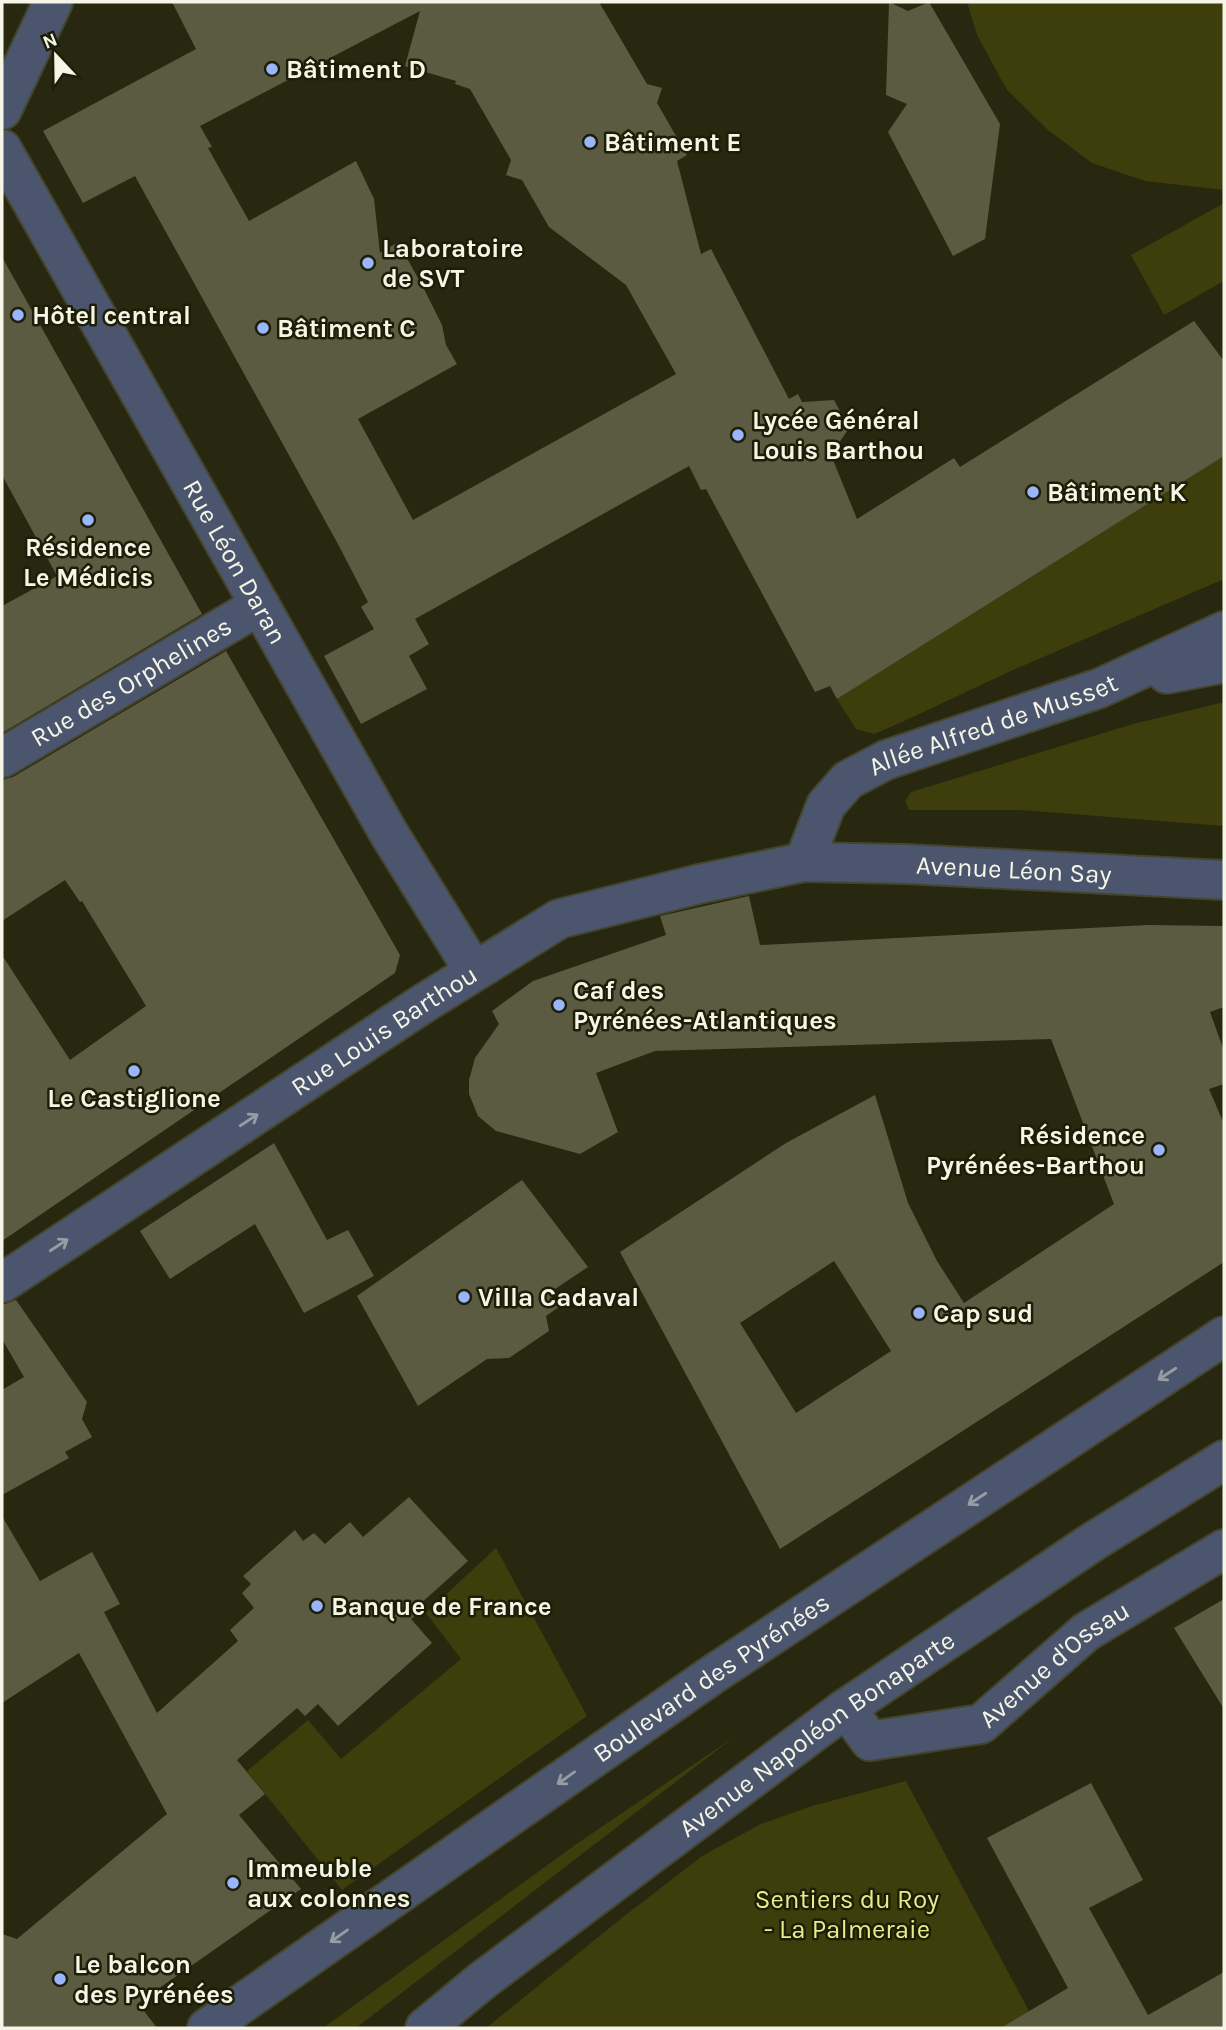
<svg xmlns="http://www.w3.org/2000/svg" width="1226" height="2030" font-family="Karla,sans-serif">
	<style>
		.green { fill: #3d3e0b }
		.building { fill: #5a5b41; fill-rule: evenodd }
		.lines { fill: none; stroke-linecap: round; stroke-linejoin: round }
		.street-casing { stroke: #44452d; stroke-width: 42 }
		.street { stroke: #4b556d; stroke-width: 38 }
		.oneway { stroke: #989da4 }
		.poi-dot { fill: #99b5fd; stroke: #1d1e06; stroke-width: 2.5 }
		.labels { text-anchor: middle; stroke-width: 5; stroke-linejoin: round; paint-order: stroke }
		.poi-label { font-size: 26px; font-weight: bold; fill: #f5f6e7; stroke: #1d1e06; text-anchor: start }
		.street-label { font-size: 26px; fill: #f5f6e7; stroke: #1d1e06 }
		.park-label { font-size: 26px; fill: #e7eb88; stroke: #1d1e06 }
	</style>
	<rect width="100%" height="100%" fill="#27280f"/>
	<g class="green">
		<polygon points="967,2 1224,2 1224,190 1145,181 1092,163 1048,130 1007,90 977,35"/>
		<polygon points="1224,203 1224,281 1164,315 1131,255"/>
		<polygon points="1224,456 1224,579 1013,670 900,723 874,734 856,729 837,699"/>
		<polygon points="1224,702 1224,826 1021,810 909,810 905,801 911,792 1133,724"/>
		<polygon points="496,1548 587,1716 342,1890 247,1771 308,1720 341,1759 461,1659 426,1613"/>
		<polygon points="734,1737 356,2028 323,2028 575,1845"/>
		<polygon points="906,1781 1038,2028 486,2028 618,1921 702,1856 761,1824 812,1806"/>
	</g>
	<g class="building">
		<path d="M172,2h427l48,82 15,4 -5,15 30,52 -10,6 24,93 10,-5 78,150 9,-5 4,8 32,-2 15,28 -18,27 26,64 97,-61 6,9 234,-146 30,40v95l-387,243 -7,-13 -15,6 -109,-203 -5,1 -12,-24 -274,153 14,25 -20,12 18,33 -66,35 -37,-68 50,-27 -13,-22 7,-5 -29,-56 -204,-370 -52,27 -40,-72 153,-82zM420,11l-15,55 51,15 -1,3 15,5 41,71 -5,15 16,5 27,47 77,58 50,89 -263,146 -55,-101 99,-55 -11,-19 -4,-20 -18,-36 -26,-47 -18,11 -6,-54 -18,-38 -107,60 -41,-73 4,-1 -12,-21z"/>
		<polygon points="889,2 908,11 929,2 1000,124 985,239 953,256 888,132 907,104 886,95"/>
		<polygon points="2,257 202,614 2,733 2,606 57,576 2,475"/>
		<polygon points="226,651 400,955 395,973 2,1241 2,955 70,1060 146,1006 82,901 80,902 65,880 2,921 2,780 13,777"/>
		<path d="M749,896l11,49 388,-20 76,1v81l-14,5 14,39v33l-15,5 15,35v138l-444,287 -160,-297 166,-109 89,-48 33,108 29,58 27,42 150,-99 -63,-165 -396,12 -59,22 22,59 -38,22 -84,-23 -18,-15 -9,-22v-14l6,-22 24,-34 -7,-13 41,-30 133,-46 -6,-19zM834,1261l57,90 -95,62 -56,-90z"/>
		<polygon points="274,1143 327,1240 348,1230 374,1276 304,1313 255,1224 170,1279 140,1231"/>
		<polygon points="522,1180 588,1267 549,1293 559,1307 546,1316 549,1331 509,1358 487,1359 418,1406 357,1296"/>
		<polygon points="16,1300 87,1402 82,1419 92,1437 65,1452 69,1458 2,1495 2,1390 24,1377 2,1339 2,1305"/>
		<polygon points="409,1497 468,1561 419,1605 423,1609 411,1619 432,1643 338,1726 318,1704 305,1716 297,1708 237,1760 265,1794 239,1815 301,1889 138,2003 157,2028 2,2028 2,1934 17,1939 167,1814 79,1653 2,1703 2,1516 40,1581 92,1552 120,1604 104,1612 157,1713 238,1641 230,1630 254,1608 242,1593 251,1584 243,1576 295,1530 303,1541 314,1533 325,1544 350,1522 363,1537"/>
		<polygon points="1224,1599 1224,1709 1174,1628"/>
		<polygon points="1091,1783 1143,1880 1089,1908 1148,2015 1224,1972 1224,2028 1001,2028 1068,1988 987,1838"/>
	</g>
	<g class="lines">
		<defs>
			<g id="street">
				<polyline points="2,110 53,2"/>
				<path id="s1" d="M2,149l386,683 86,139"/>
				<polyline points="1167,674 1224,663"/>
				<path id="s2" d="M2,758l258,-153"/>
				<path id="s3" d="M804,862l22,-57 22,-25 38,-20 214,-72 124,-57"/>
				<path id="s4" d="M2,1283l419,-278 138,-86 140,-35 105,-22 102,2 318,16"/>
				<path id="s5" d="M846,1708l24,33 111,-17 105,-92 138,-83"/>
				<path id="s6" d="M207,2028l505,-353 512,-339"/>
				<path id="s7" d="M425,2028l58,-48 359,-269 249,-168 133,-83"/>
			</g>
		</defs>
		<use href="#street" class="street-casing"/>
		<use href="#street" class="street"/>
	</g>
	<defs><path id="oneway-shaft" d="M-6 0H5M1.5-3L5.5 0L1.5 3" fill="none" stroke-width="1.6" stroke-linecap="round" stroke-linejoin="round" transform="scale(1.75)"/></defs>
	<g class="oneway">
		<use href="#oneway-shaft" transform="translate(249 1120) rotate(-33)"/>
		<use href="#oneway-shaft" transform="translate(59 1245) rotate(-33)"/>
		<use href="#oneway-shaft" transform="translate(1167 1374) rotate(147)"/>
		<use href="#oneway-shaft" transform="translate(977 1499) rotate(147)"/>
		<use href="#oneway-shaft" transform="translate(566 1778) rotate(145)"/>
		<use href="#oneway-shaft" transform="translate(339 1936) rotate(145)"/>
	</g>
	<g class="poi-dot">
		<circle cx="272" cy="69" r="7"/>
		<circle cx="590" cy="142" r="7"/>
		<circle cx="368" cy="263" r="7"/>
		<circle cx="18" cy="315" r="7"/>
		<circle cx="263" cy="328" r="7"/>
		<circle cx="738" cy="435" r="7"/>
		<circle cx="1033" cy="492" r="7"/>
		<circle cx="88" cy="520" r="7"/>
		<circle cx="559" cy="1005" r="7"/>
		<circle cx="134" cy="1071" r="7"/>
		<circle cx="1159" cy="1150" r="7"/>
		<circle cx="464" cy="1297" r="7"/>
		<circle cx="919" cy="1313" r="7"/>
		<circle cx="317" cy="1606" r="7"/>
		<circle cx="233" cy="1883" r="7"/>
		<circle cx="60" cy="1979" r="7"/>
	</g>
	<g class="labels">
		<g class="poi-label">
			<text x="286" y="78">Bâtiment D</text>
			<text x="604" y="151">Bâtiment E</text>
			<text x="382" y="257">Laboratoire<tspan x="382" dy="30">de SVT</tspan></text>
			<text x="32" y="324">Hôtel central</text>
			<text x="277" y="337">Bâtiment C</text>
			<text x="752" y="429">Lycée Général<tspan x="752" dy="30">Louis Barthou</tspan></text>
			<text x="1047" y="501">Bâtiment K</text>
			<text x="88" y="556" text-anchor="middle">Résidence<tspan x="88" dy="30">Le Médicis</tspan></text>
			<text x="573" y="999">Caf des<tspan x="573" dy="30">Pyrénées-Atlantiques</tspan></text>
			<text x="134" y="1107" text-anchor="middle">Le Castiglione</text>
			<text x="1145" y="1144" text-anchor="end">Résidence<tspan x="1145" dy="30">Pyrénées-Barthou</tspan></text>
			<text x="478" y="1306">Villa Cadaval</text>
			<text x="933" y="1322">Cap sud</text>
			<text x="331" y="1615">Banque de France</text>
			<text x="247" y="1877">Immeuble<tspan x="247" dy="30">aux colonnes</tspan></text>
			<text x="74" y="1973">Le balcon<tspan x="74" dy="30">des Pyrénées</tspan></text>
		</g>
		<g class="street-label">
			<text dy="9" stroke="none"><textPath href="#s1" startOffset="474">Rue Léon Daran</textPath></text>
			<text dy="9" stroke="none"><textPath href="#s2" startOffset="150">Rue des Orphelines</textPath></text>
			<text dy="9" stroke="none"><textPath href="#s3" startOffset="250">Allée Alfred de Musset</textPath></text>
			<text dy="9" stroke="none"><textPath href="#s4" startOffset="1127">Avenue Léon Say</textPath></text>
			<text dy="9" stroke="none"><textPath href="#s4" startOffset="458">Rue Louis Barthou</textPath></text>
			<text dy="9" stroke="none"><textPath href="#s5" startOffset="248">Avenue d'Ossau</textPath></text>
			<text dy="9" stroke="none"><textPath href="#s6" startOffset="614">Boulevard des Pyrénées</textPath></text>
			<text dy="9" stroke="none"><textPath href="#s7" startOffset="490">Avenue Napoléon Bonaparte</textPath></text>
		</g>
		<g class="park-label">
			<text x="847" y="1908">Sentiers du Roy<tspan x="847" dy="30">- La Palmeraie</tspan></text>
		</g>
	</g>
	<rect width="1226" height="2030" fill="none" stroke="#f5f6e7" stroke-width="7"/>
	<g transform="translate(56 56) rotate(338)" stroke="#1d1e06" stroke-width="5" paint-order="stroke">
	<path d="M0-5L12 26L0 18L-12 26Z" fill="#f5f6e7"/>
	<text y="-10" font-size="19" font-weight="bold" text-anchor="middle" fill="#f5f6e7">N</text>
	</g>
</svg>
